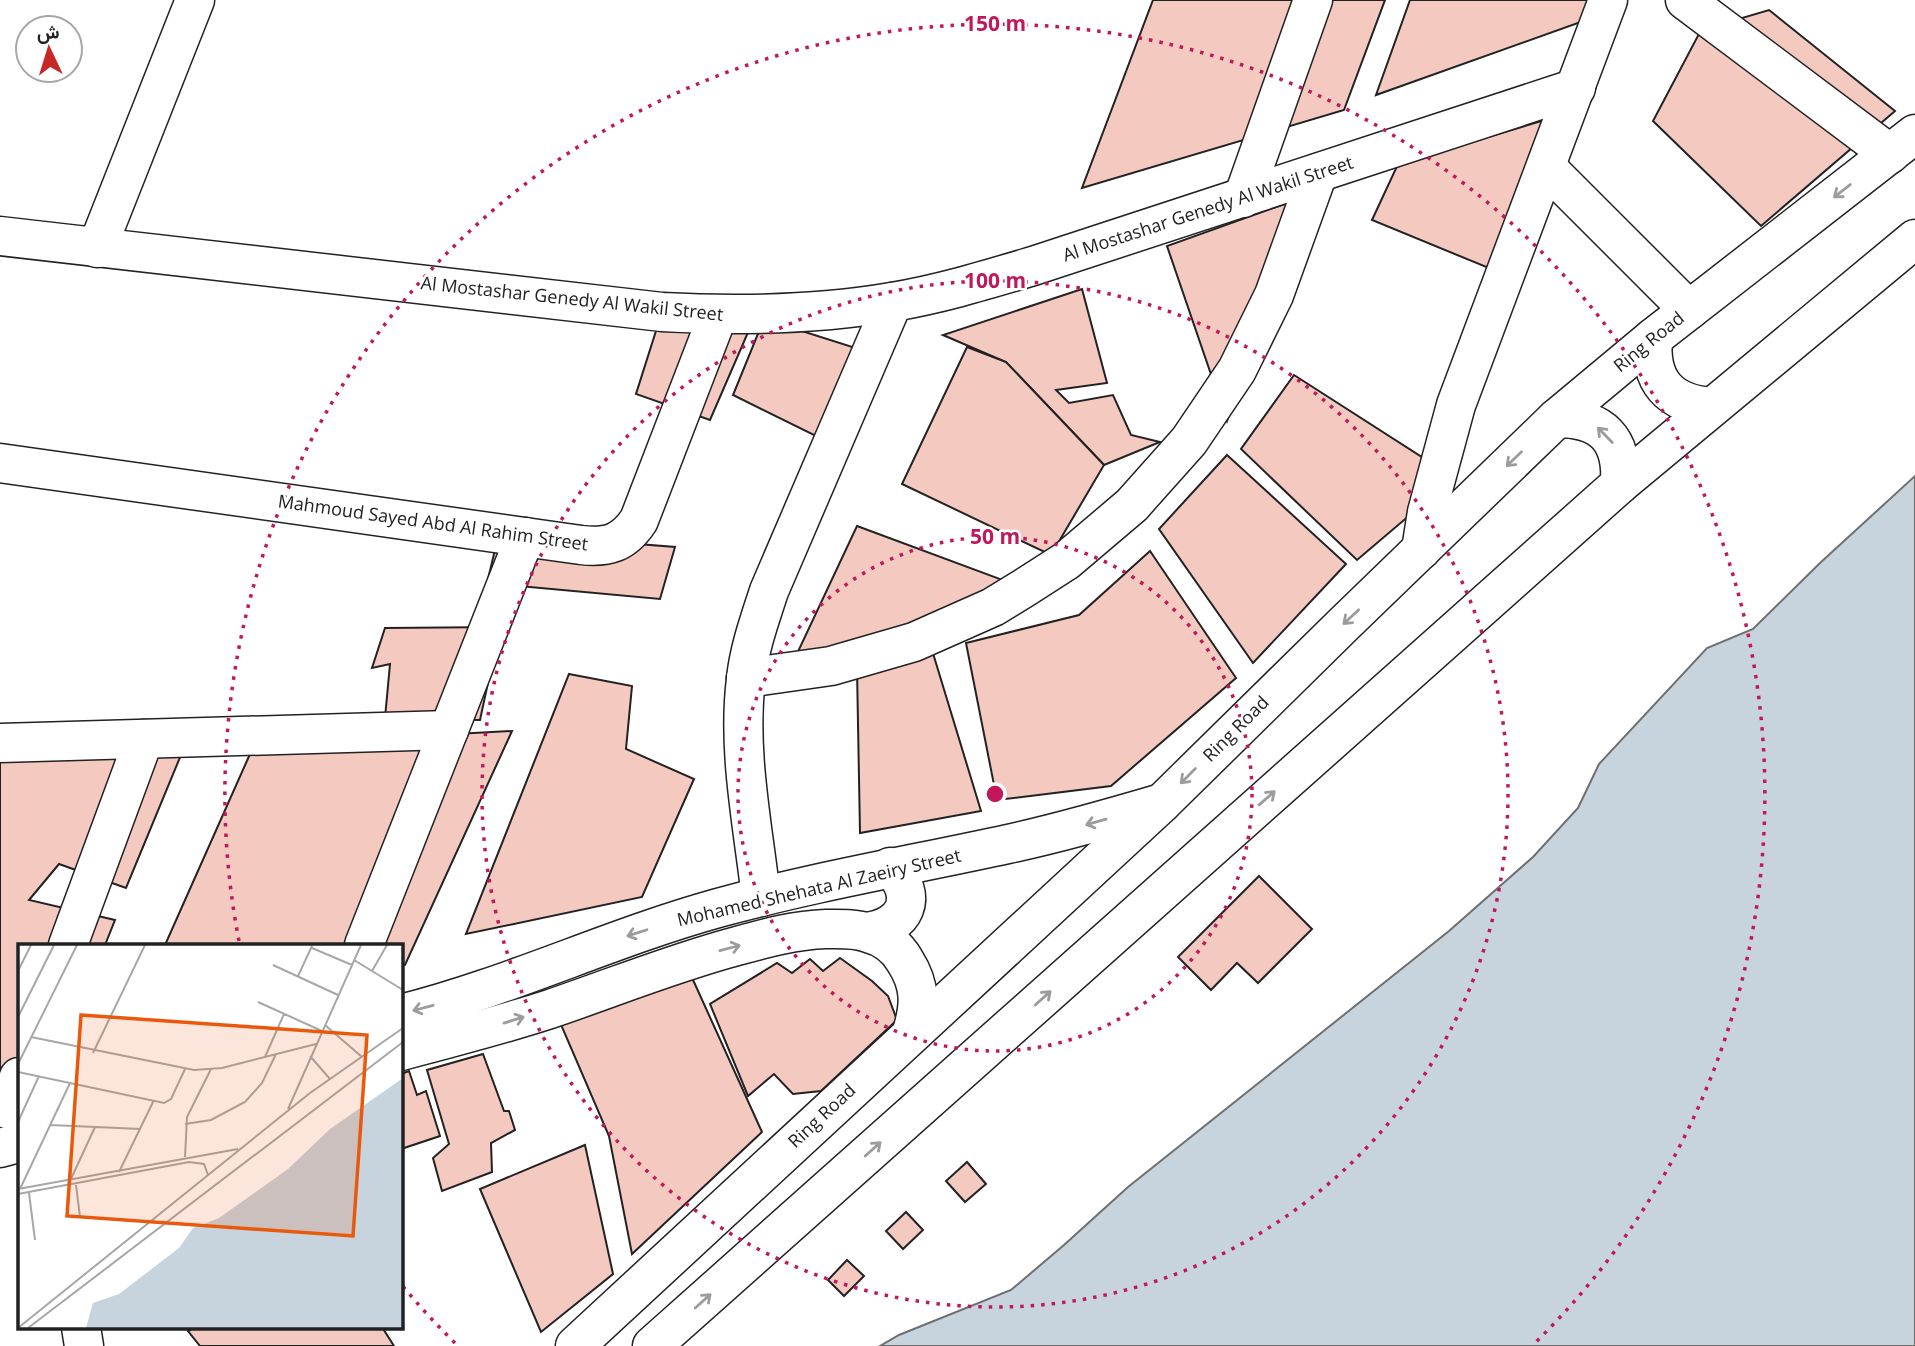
<svg xmlns="http://www.w3.org/2000/svg" width="1915" height="1346" font-family="'Open Sans',Vazirmatn,sans-serif">
	<style>
		.water { fill: #c7d3dd; stroke: #6f6f6f; stroke-width: 2 }
		.building { fill: #f3c9c0; stroke: #222; stroke-width: 2 }
		.lines { fill: none; stroke-linecap: round; stroke-linejoin: round }
		.minor-casing { stroke: #222; stroke-width: 41 }
		.highway-casing { stroke: #222; stroke-width: 41 }
		.minor { stroke: #fff; stroke-width: 38 }
		.highway { stroke: #fff; stroke-width: 38 }
		.oneway { stroke: #9c9c9c }
		.ring { fill: none; stroke: #c2185b; stroke-width: 3.5; stroke-dasharray: 3.5 7 }
		.labels { text-anchor: middle; stroke-width: 5; stroke-linejoin: round; paint-order: stroke }
		.street-label { font-size: 18px; fill: #222; stroke: #fff }
		.inset-road { fill: none; stroke: #a7a7a7; stroke-width: 2 }
		.view { fill: #e8590c; fill-opacity: 0.15; stroke: #e8590c; stroke-width: 3.5 }
		.inset-edge { fill: none; stroke: #222; stroke-width: 3.5 }
		.centre { fill: #c2185b; stroke: #fff; stroke-width: 3.5 }
		.ring-label { font-size: 21px; text-anchor: middle; font-weight: bold; fill: #c2185b; stroke: #fff; stroke-width: 5; stroke-linejoin: round; paint-order: stroke }
	</style>
	<rect width="100%" height="100%" fill="#fff"/>
	<polygon class="water" points="1915,476 1915,1346 880,1346 899,1335 1011,1290 1064,1245 1128,1187 1449,931 1533,857 1578,808 1599,764 1707,648 1753,629 1820,563"/>
	<g class="building">
		<polygon points="1153,0 1385,0 1344,110 1082,188"/>
		<polygon points="1410,0 1602,0 1603,14 1376,95"/>
		<polygon points="1769,10 1895,111 1761,226 1653,121 1701,30"/>
		<polygon points="1558,116 1518,280 1372,220 1398,164"/>
		<polygon points="1310,195 1227,421 1167,246"/>
		<polygon points="1082,289 1107,383 1056,390 1069,403 1113,395 1131,435 1160,442 1104,465 1006,362 943,335"/>
		<polygon points="662,312 756,314 710,420 636,394"/>
		<polygon points="764,319 862,350 820,438 733,395"/>
		<polygon points="967,347 1006,362 1104,465 1051,555 902,484"/>
		<polygon points="1294,375 1431,463 1410,515 1357,560 1241,449"/>
		<polygon points="1227,455 1346,564 1253,663 1159,529"/>
		<polygon points="857,526 1024,588 794,660"/>
		<polygon points="499,533 675,547 660,599 487,583"/>
		<polygon points="1150,551 1236,678 1111,786 997,800 966,643 1079,615"/>
		<polygon points="500,627 480,720 385,718 390,664 372,668 385,628"/>
		<polygon points="932,650 981,811 860,833 857,669"/>
		<polygon points="569,674 632,686 626,749 694,779 642,897 466,934"/>
		<polygon points="512,731 405,965 401,966 401,945 165,945 254,745"/>
		<polygon points="188,738 126,888 59,864 29,900 115,920 105,945 19,945 19,1063 0,1068 0,743"/>
		<polygon points="1259,876 1312,929 1258,983 1237,963 1211,990 1178,957"/>
		<polygon points="840,958 872,981 888,996 897,1020 821,1091 793,1094 774,1074 748,1096 710,1004 777,963 792,973 810,959 823,971"/>
		<polygon points="689,971 762,1132 632,1254 609,1136 556,1013"/>
		<polygon points="483,1054 504,1111 509,1111 515,1130 491,1143 492,1172 442,1191 433,1158 449,1144 427,1070"/>
		<polygon points="409,1071 417,1095 426,1091 440,1136 401,1149 401,1074"/>
		<polygon points="585,1145 613,1274 541,1332 480,1189"/>
		<polygon points="967,1162 986,1184 965,1202 946,1181"/>
		<polygon points="906,1212 923,1230 903,1249 886,1231"/>
		<polygon points="847,1260 864,1276 844,1296 828,1280"/>
		<polygon points="196,1327 382,1327 394,1346 200,1346 188,1331"/>
	</g>
	<g class="lines">
		<defs>
			<g id="minor">
				<polyline points="1685,0 1890,154"/>
				<polyline points="1546,167 1689,310"/>
				<polyline points="1243,198 1313,0"/>
				<path d="M0,236l662,76c77,4 154,3 230,-10 48,-8 94,-22 141,-36l543,-178"/>
				<polyline points="97,248 195,0"/>
				<path d="M0,463l581,82c27,3 43,-2 58,-25l79,-205"/>
				<polyline points="1421,550 1427,512 1456,405 1608,0"/>
				<polyline points="746,678 831,666 914,642 993,607 1024,588 1066,561 1132,505 1189,441 1237,370 1274,295 1318,173"/>
				<polyline points="0,743 449,730"/>
				<path d="M761,897c-8,-71 -24,-146 -15,-218 3,-30 14,-60 23,-88l124,-289"/>
				<path d="M866,932c40,-5 54,-36 24,-65"/>
				<polyline points="68,945 144,739"/>
				<polyline points="364,945 525,537"/>
				<path d="M401,1014c108,-27 209,-76 317,-106 95,-26 193,-43 290,-64 52,-11 103,-26 154,-41"/>
				<path d="M401,1051c50,-13 100,-26 149,-42 62,-21 123,-46 187,-63 29,-8 58,-16 89,-17 13,0 30,-1 42,4 16,4 29,14 37,28 16,25 15,44 7,71"/>
				<polyline points="7,1109 19,1077"/>
				<polyline points="0,1148 19,1143"/>
				<polyline points="81,1327 84,1346"/>
			</g>
			<g id="highway">
				<path d="M1653,338c-4,43 16,66 59,69"/>
				<path d="M1557,418c45,0 66,21 63,66"/>
				<polyline points="575,1346 1162,803 1343,625 1557,418 1653,338 1915,134"/>
				<polyline points="652,1346 1620,484 1915,239"/>
			</g>
		</defs>
		<use href="#minor" class="minor-casing"/>
		<use href="#highway" class="highway-casing"/>
		<use href="#minor" class="minor"/>
		<use href="#highway" class="highway"/>
	</g>
	<defs><path id="oneway-shaft" d="M-6 0H5M1.5-3L5.5 0L1.5 3" fill="none" stroke-width="1.6" stroke-linecap="round" stroke-linejoin="round" transform="scale(1.75)"/></defs>
	<g class="oneway">
		<use href="#oneway-shaft" transform="translate(1842 191) rotate(142)"/>
		<use href="#oneway-shaft" transform="translate(1605 435) rotate(-134)"/>
		<use href="#oneway-shaft" transform="translate(1514 459) rotate(136)"/>
		<use href="#oneway-shaft" transform="translate(1351 617) rotate(137)"/>
		<use href="#oneway-shaft" transform="translate(1188 776) rotate(135)"/>
		<use href="#oneway-shaft" transform="translate(1267 798) rotate(-41)"/>
		<use href="#oneway-shaft" transform="translate(1096 822) rotate(164)"/>
		<use href="#oneway-shaft" transform="translate(637 933) rotate(162)"/>
		<use href="#oneway-shaft" transform="translate(730 948) rotate(-15)"/>
		<use href="#oneway-shaft" transform="translate(1043 998) rotate(-42)"/>
		<use href="#oneway-shaft" transform="translate(423 1008) rotate(165)"/>
		<use href="#oneway-shaft" transform="translate(514 1020) rotate(-17)"/>
		<use href="#oneway-shaft" transform="translate(873 1149) rotate(-42)"/>
		<use href="#oneway-shaft" transform="translate(703 1301) rotate(-42)"/>
	</g>
	<g class="ring">
		<circle cx="995" cy="794" r="257"/>
		<circle cx="995" cy="794" r="513"/>
		<path d="M455 1343A770 770 0 0 1 401 1284M239 941A770 770 0 1 1 1535 1343"/>
	</g>
	<g class="labels">
		<g class="street-label">
			<text transform="translate(1208 209) rotate(-18)" y="6">Al Mostashar Genedy Al Wakil Street</text>
			<text transform="translate(572 299) rotate(6)" y="6">Al Mostashar Genedy Al Wakil Street</text>
			<text transform="translate(1649 342) rotate(-39)" y="6">Ring Road</text>
			<text transform="translate(433 523) rotate(8)" y="6">Mahmoud Sayed Abd Al Rahim Street</text>
			<text transform="translate(1236 729) rotate(-45)" y="6">Ring Road</text>
			<text transform="translate(819 888) rotate(-13)" y="6">Mohamed Shehata Al Zaeiry Street</text>
			<text transform="translate(822 1116) rotate(-43)" y="6">Ring Road</text>
		</g>
	</g>
	<g transform="translate(18 944)">
		<rect width="385" height="385" fill="#fff"/>
		<path d="M385,134v250h-317l7,-25 26,-9 60,-46 14,-20 26,-10 69,-49 42,-40z" fill="#c7d3dd"/>
		<path class="inset-road" d="M294,4l40,17M336,16l49,30M255,21l65,30M0,27l13,-26M354,27l15,-26M280,32l14,-30M240,58l64,29M0,73l36,-72M307,81l37,32M13,93l163,33 28,-2 94,-24M75,109l52,-108M292,112l20,23M247,113l19,-43M0,120l59,-119M0,128l146,31 7,-4 14,-30M270,165l73,-164M0,178l21,-46M167,180l26,-4 34,-18 17,-19 14,-29M32,181l91,4M167,213l2,-40 24,-48M101,228l35,-72M52,237l25,-54M58,241l4,32M0,245l220,-40M2,245l50,-106M11,249l6,47M0,250l171,-32 15,2 4,11M0,384l292,-235 93,-65M10,384l375,-286"/>
		<path class="view" d="M63,71l286,20 -14,201 -286,-20z"/>
		<rect width="385" height="385" class="inset-edge"/>
	</g>
	<circle cx="995" cy="794" r="10" class="centre"/>
	<g class="ring-label">
		<text x="995" y="31">150 m</text>
		<text x="995" y="288">100 m</text>
		<text x="995" y="544">50 m</text>
	</g>
	<g transform="translate(49 49) rotate(356)"><circle r="33" fill="#ffffff" stroke="#a7a7a7" stroke-width="2"/>
	<path d="M0-5L12 26L0 18L-12 26Z" fill="#c62828"/>
	<text y="-10" font-size="19" font-weight="bold" text-anchor="middle" fill="#222222">ش</text>
	</g>
</svg>
